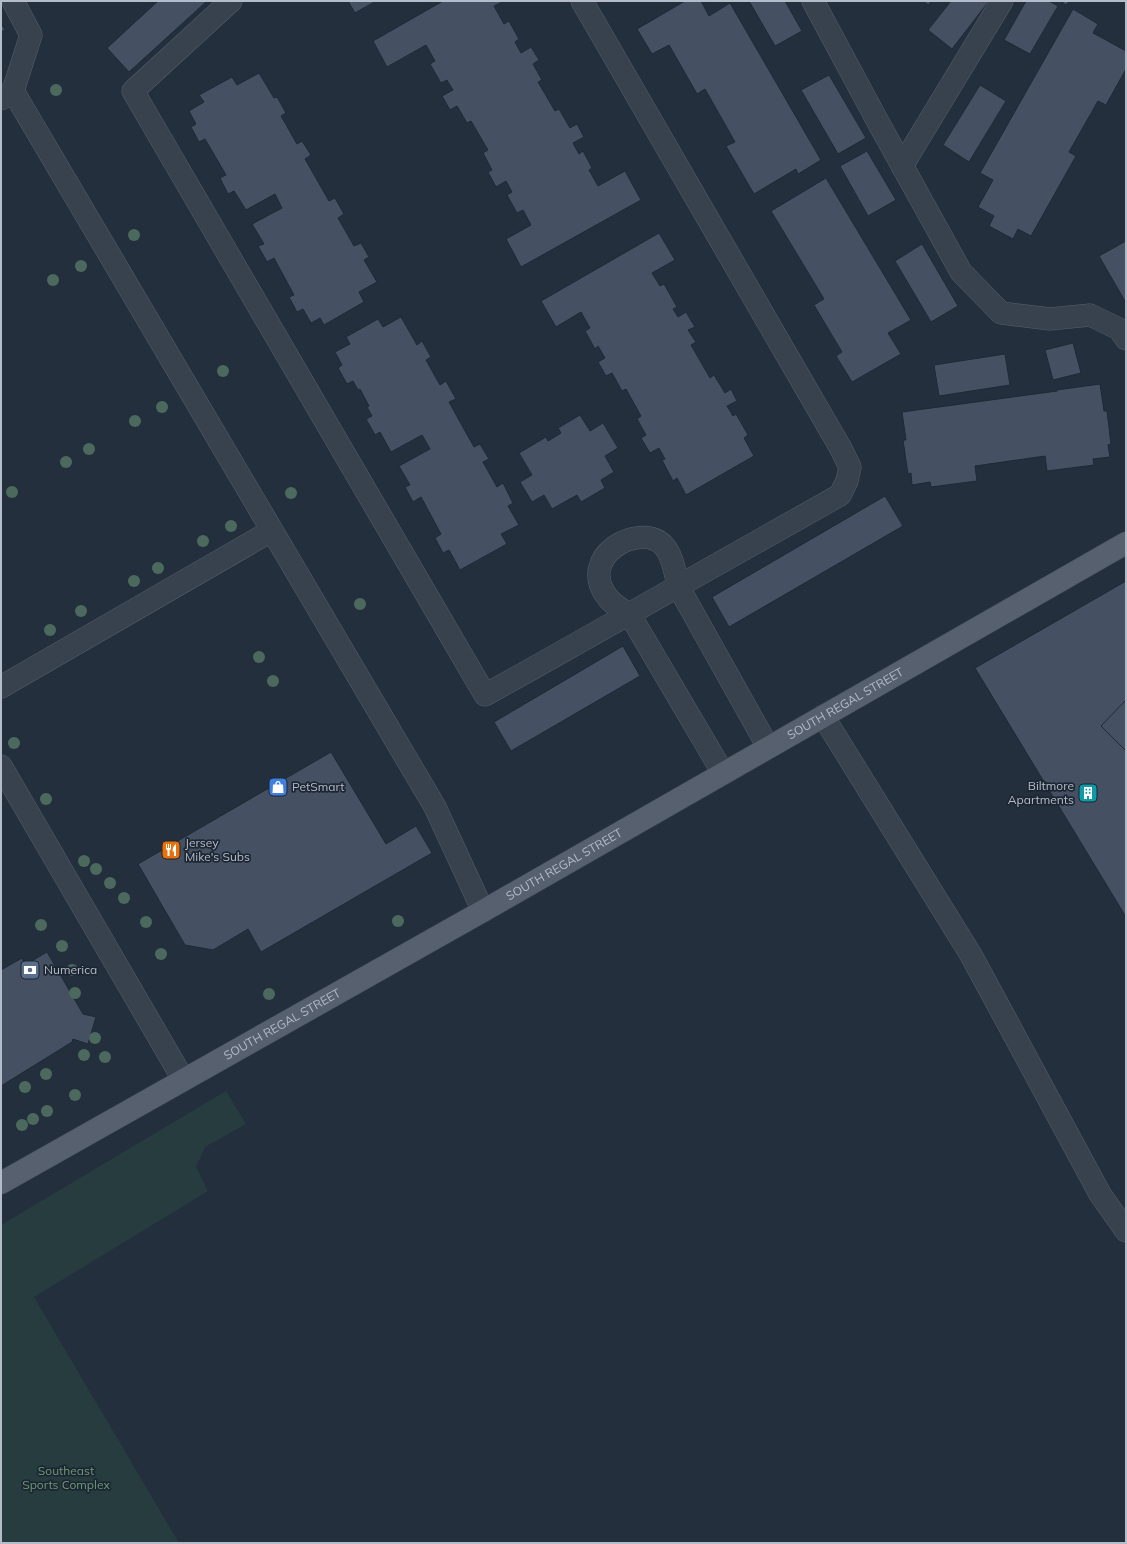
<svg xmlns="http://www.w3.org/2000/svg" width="1127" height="1544" font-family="Mulish,sans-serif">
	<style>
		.green { fill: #263c3f }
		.building { fill: #455162; stroke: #1f2835 }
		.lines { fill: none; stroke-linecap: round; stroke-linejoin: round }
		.minor-casing { stroke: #565f6c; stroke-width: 23 }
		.major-casing { stroke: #414a57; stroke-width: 23 }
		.minor { stroke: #38414e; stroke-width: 22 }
		.major { stroke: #56606e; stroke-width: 22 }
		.tree { fill: #4b6a5d }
		.labels { text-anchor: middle; stroke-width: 3.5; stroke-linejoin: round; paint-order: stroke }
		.street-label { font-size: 12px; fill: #b4bcc9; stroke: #1d2633 }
		.poi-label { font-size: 12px; fill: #b4bcc9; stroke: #1d2633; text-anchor: start }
		.park-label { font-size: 12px; fill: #6b9a76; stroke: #1d2633 }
	</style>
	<rect width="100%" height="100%" fill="#242f3e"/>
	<polygon class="green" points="226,1091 246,1124 205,1147 196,1167 208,1191 34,1297 179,1543 1,1543 1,1225"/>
	<g class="building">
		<polygon points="158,1 207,1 129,72 107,48"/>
		<polygon points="348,1 376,1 355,13"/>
		<polygon points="443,1 504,1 494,6 504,24 509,21 519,39 515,42 521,53 531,47 539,60 533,64 542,80 538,82 555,111 559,109 570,128 577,124 584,137 573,143 579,154 583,151 592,168 589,170 598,186 625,171 641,200 521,267 506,239 531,225 523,210 517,213 507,195 512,192 506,181 496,187 488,172 492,170 483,153 488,150 471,121 467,123 457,106 450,110 442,96 453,90 447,80 441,83 430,64 435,61 426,45 387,67 373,41"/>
		<polygon points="685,1 701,1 709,16 730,3 821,160 798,174 796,169 754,194 726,146 735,142 705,89 697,94 669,45 652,54 637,29"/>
		<polygon points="749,1 785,1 802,31 775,46"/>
		<polygon points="922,1 931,1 929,5"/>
		<polygon points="951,1 989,1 952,49 928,30"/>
		<polygon points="1026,1 1049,1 1058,6 1030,54 1004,40"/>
		<polygon points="1062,1 1071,1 1065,5"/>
		<polygon points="1073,9 1098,24 1093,33 1126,51 1126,69 1106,105 1098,101 1069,152 1076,156 1031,236 1018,229 1013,239 989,226 994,216 978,207 993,180 980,173"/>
		<polygon points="1,23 5,30 1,32"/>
		<polygon points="259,73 274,98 277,97 286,113 281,116 297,144 302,141 311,155 305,159 329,201 335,198 344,214 338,218 354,246 361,243 369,257 364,260 377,282 359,292 364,302 324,325 320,318 311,323 303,309 297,312 289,297 294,295 274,258 267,262 258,246 264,244 252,224 282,208 275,194 246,210 234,191 228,194 220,178 226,175 205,139 199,142 191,127 196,124 189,111 204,102 199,95 232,77 237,85"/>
		<polygon points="829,75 866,138 838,154 801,90"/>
		<polygon points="980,85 1006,101 969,162 943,145"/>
		<polygon points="867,151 896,200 868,216 840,166"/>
		<polygon points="826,178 911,320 888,333 901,354 852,382 836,356 842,352 814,305 824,299 771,211"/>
		<polygon points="659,233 675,260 652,273 660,286 664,284 677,307 673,309 678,317 686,312 695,327 688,330 696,342 691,345 710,378 714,375 725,393 731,389 737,401 727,406 733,416 736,414 748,435 744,438 754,456 686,495 677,478 673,481 662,460 665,459 659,448 650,453 641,438 646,435 637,419 641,416 626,389 622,391 612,373 606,376 598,362 605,358 598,346 595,349 585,331 590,328 581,312 556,327 541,301"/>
		<polygon points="1126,241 1126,303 1099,256"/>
		<polygon points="922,244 958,306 931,322 895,261"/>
		<polygon points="401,317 417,345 422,341 431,357 426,360 440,385 446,381 456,399 449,402 474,447 480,444 489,459 483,462 497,487 503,483 513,503 508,506 519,525 501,534 507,544 460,570 449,550 443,553 435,538 441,534 421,497 413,502 405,487 410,485 399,466 430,449 422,435 391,452 380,432 375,435 366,419 372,416 367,407 369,406 360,389 358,390 353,381 347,384 338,368 342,365 335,352 350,344 346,337 378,319 383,327"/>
		<polygon points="1073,343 1081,373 1053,380 1045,350"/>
		<polygon points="1005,354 1010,385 939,396 934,365"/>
		<polygon points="1100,384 1104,411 1107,411 1111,444 1108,445 1110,457 1093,459 1094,465 1047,471 1045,456 975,466 977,481 931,487 930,482 912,485 911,473 908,474 903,440 906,440 902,412 1057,391 1057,390"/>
		<polygon points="580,415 590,431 603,423 618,448 605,456 614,472 601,480 605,488 581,502 577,495 552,509 544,495 532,502 520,482 532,475 519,453 546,437 548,441 561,433 558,428"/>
		<polygon points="885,496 903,526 729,627 712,597"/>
		<polygon points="1126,581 1126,917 975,668"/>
		<polygon points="623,646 640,676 511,751 494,722"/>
		<polygon points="1126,700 1126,751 1101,726"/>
		<polygon points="331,752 386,844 416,826 432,853 261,952 248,929 213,950 185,945 138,864"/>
		<polygon points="47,952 83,1014 96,1017 88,1044 73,1039 72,1042 1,1086 1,970 22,958 25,965"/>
	</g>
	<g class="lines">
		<defs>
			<g id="minor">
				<path d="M231,1l-98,90 352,604c119,-66 237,-134 355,-200l7,-14 3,-14 -10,-20 -258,-446"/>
				<polyline points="813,1 878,122 961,272 1001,313 1050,319 1090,315 1119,329 1126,339"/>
				<polyline points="13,91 435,807 483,911"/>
				<polyline points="1,99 13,91 31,35 13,1"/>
				<polyline points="902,166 1002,1"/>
				<polyline points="1,687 271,531"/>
				<polyline points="823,716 971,955 1100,1194 1126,1231"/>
				<polyline points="1,766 183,1079"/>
				<path d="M723,773l-93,-158c-7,-5 -17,-10 -22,-17 -33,-41 32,-78 56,-52 9,10 11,27 14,40l90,161"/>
			</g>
			<g id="major">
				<path id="s1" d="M1,1183l482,-272 643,-368"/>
			</g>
		</defs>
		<use href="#minor" class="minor-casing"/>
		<use href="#major" class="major-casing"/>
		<use href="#minor" class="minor"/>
		<use href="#major" class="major"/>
	</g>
	<g class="tree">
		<circle cx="56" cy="90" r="6"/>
		<circle cx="134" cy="235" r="6"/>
		<circle cx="81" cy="266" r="6"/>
		<circle cx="53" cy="280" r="6"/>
		<circle cx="223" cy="371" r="6"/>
		<circle cx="162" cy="407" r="6"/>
		<circle cx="135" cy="421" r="6"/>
		<circle cx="89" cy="449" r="6"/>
		<circle cx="66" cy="462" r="6"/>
		<circle cx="12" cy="492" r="6"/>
		<circle cx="291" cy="493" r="6"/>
		<circle cx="231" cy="526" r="6"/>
		<circle cx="203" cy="541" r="6"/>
		<circle cx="158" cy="568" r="6"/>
		<circle cx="134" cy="581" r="6"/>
		<circle cx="360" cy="604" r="6"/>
		<circle cx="81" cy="611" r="6"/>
		<circle cx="50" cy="630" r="6"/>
		<circle cx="259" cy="657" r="6"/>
		<circle cx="273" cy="681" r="6"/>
		<circle cx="14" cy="743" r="6"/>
		<circle cx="46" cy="799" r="6"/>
		<circle cx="84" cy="861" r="6"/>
		<circle cx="96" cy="869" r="6"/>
		<circle cx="110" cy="883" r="6"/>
		<circle cx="124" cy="898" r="6"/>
		<circle cx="398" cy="921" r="6"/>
		<circle cx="146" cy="922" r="6"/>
		<circle cx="41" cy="925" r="6"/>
		<circle cx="62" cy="946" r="6"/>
		<circle cx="161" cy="954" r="6"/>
		<circle cx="72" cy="970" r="6"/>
		<circle cx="75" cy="993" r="6"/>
		<circle cx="269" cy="994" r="6"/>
		<circle cx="95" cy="1038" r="6"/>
		<circle cx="84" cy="1055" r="6"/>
		<circle cx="105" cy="1057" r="6"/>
		<circle cx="46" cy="1074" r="6"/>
		<circle cx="25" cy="1087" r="6"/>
		<circle cx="75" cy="1095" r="6"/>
		<circle cx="47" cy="1111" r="6"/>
		<circle cx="33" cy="1119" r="6"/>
		<circle cx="22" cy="1125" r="6"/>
	</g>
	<defs>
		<symbol id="shop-square" viewBox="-11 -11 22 22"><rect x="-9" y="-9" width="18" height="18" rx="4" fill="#3f7fe0" stroke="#1d2633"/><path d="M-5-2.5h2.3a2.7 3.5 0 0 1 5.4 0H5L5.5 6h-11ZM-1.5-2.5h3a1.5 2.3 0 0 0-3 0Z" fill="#fff"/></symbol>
		<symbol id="building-square" viewBox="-11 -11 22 22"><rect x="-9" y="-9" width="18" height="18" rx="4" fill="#0f9aa8" stroke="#1d2633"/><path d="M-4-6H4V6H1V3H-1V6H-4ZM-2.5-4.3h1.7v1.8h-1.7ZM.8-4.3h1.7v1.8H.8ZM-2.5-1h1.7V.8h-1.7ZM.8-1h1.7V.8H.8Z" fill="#fff"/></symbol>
		<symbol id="restaurant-square" viewBox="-11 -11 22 22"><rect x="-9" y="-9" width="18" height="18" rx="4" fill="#e8710a" stroke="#1d2633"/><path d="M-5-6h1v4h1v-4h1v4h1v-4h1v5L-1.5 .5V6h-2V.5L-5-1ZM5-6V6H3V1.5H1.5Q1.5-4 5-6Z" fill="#fff"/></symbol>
		<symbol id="bank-square" viewBox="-11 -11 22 22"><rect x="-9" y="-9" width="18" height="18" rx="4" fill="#5c6f8a" stroke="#1d2633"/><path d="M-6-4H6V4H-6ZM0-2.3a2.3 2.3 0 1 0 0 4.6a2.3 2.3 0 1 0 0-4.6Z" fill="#fff"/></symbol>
	</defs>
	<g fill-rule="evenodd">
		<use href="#shop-square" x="267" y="776" width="22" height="22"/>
		<use href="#building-square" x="1077" y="782" width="22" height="22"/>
		<use href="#restaurant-square" x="160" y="839" width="22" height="22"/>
		<use href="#bank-square" x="19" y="959" width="22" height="22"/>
	</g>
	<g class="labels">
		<g class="street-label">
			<text dy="4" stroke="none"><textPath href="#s1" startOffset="971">SOUTH REGAL STREET</textPath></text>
			<text dy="4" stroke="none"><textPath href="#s1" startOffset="647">SOUTH REGAL STREET</textPath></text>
			<text dy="4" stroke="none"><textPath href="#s1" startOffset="323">SOUTH REGAL STREET</textPath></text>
		</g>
		<g class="poi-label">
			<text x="1074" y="790" text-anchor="end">Biltmore<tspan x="1074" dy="14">Apartments</tspan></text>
			<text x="292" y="791">PetSmart</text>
			<text x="185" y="847">Jersey<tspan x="185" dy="14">Mike's Subs</tspan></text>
			<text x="44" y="974">Numerica</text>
		</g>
		<g class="park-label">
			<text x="66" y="1475">Southeast<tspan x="66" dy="14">Sports Complex</tspan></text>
		</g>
	</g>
	<rect width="1127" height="1544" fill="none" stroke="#b4bcc9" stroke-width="4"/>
</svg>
